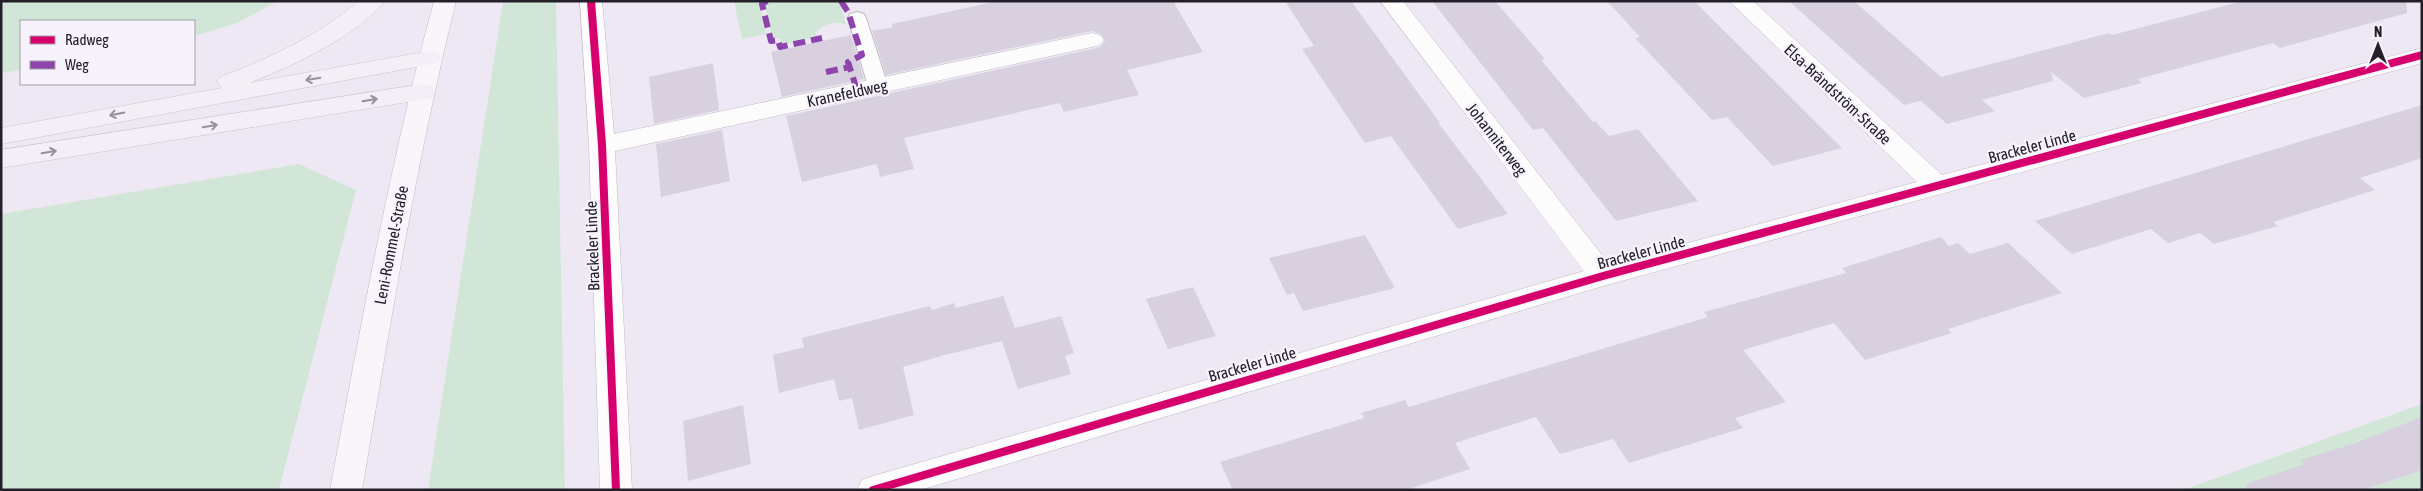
<svg xmlns="http://www.w3.org/2000/svg" width="2423" height="491" font-family="'Asap Condensed',sans-serif">
	<style>
		.green { fill: #d2e6d8 }
		.building { fill: #d8d0df }
		.lines { fill: none; stroke-linecap: round; stroke-linejoin: round }
		.service-casing { stroke: #bfbac4; stroke-width: 2 }
		.minor-casing { stroke: #bfbac4; stroke-width: 1 }
		.secondary-casing { stroke: #bfbac4; stroke-width: 1 }
		.trunk-casing { stroke: #c9c6cc; stroke-width: 1 }
		.service { fill: #fcfcfd; fill-rule: evenodd }
		.minor { fill: #fcfcfd; fill-rule: evenodd }
		.secondary { fill: #f9f6fb; fill-rule: evenodd }
		.trunk { fill: #f4eef6; fill-rule: evenodd }
		.quiet { stroke: #8e44ad; stroke-width: 6; stroke-dasharray: 12 6; stroke-linecap: butt }
		.cycleway-casing { stroke: #f7f3fc; stroke-width: 11 }
		.cycleway { stroke: #d6006c; stroke-width: 8 }
		.oneway { stroke: #96919a }
		.labels { text-anchor: middle; stroke-width: 4.5; stroke-linejoin: round; paint-order: stroke }
		.street-label { font-size: 16px; fill: #242029; stroke: #f7f3fc }
	</style>
	<rect width="100%" height="100%" fill="#eee8f4"/>
	<g class="green">
		<polygon points="1,1 278,1 237,23 194,36 194,21 21,21 21,70 1,73"/>
		<polygon points="503,1 556,1 565,490 428,490"/>
		<polygon points="734,1 765,1 760,3 766,34 742,39"/>
		<path d="M769,1h69l4,7 4,17c-13,-5 -19,-1 -30,7l1,5 -35,8 -2,-7 -8,1 -7,-34z"/>
		<polygon points="299,164 356,190 279,490 1,490 1,214"/>
		<polygon points="2422,404 2422,490 2183,490"/>
	</g>
	<g class="building">
		<polygon points="998,1 1173,1 1203,52 1127,70 1139,95 1064,112 1060,103 904,138 914,169 880,177 877,164 802,182 786,116 1092,49 1100,47 1105,41 1101,34 1092,31 886,75 872,31 893,27 892,24"/>
		<polygon points="1285,1 1351,1 1440,123 1439,124 1508,214 1458,229 1391,136 1365,143 1302,49 1314,46"/>
		<polygon points="1432,1 1495,1 1545,59 1541,60 1593,122 1595,121 1609,136 1638,129 1698,201 1616,221 1543,128 1533,130"/>
		<polygon points="1607,1 1694,1 1842,148 1773,166 1727,117 1712,120 1635,38 1640,37"/>
		<polygon points="1789,1 1854,1 1941,77 2109,33 2112,35 2243,1 2406,1 2407,13 2280,48 2273,43 2138,79 2142,83 2084,98 2051,72 2053,81 1982,100 1995,111 1947,124 1921,101 1904,105"/>
		<polygon points="851,35 864,79 782,97 771,52"/>
		<polygon points="713,63 719,110 654,124 649,77"/>
		<polygon points="2422,105 2422,158 2360,178 2375,190 2273,222 2278,226 2214,244 2200,233 2168,243 2151,229 2072,254 2035,221"/>
		<polygon points="722,130 730,181 661,197 656,144"/>
		<polygon points="1365,235 1395,288 1303,311 1294,293 1287,295 1269,258"/>
		<polygon points="1941,237 1949,246 1958,243 1970,254 2008,243 2062,293 1948,329 1952,333 1865,360 1834,323 1743,350 1786,402 1735,418 1743,428 1629,463 1613,439 1560,454 1536,417 1455,443 1470,469 1406,490 1233,490 1220,462 1364,418 1361,413 1405,400 1409,407 1708,317 1704,312 1846,273 1842,268"/>
		<polygon points="1193,287 1216,336 1168,349 1146,299"/>
		<polygon points="1003,296 1015,328 1061,316 1074,353 1065,356 1071,374 1018,389 1002,341 945,355 903,367 914,415 859,430 852,398 839,401 834,379 779,393 773,355 804,347 802,338 930,306 932,310 954,303 955,308"/>
		<polygon points="743,405 751,464 688,481 683,421"/>
		<polygon points="2422,417 2422,470 2362,490 2247,490 2246,484 2304,464 2300,460 2353,444"/>
	</g>
	<g class="lines">
		<defs>
			<polygon id="service" points="857,12 864,14 866,18 888,86 885,90 878,92 871,90 868,86 848,18 850,14"/>
			<g id="minor">
				<polygon points="580,1 602,1 614,134 1092,33 1100,35 1104,40 1100,45 1092,47 615,151 632,490 600,490 589,145"/>
				<polygon points="1380,1 1403,1 1609,264 1917,182 1729,1 1753,1 1942,175 2422,48 2422,63 1603,286 920,490 857,490 862,480 873,476 1584,271"/>
			</g>
			<path id="secondary" d="M434,1h22c-40,161 -66,325 -94,489h-32c31,-164 60,-328 104,-489z"/>
			<g id="trunk">
				<path d="M359,1h25c-22,33 -98,68 -135,82l181,-32 8,2 4,5 -4,5 -437,81v-16l221,-40 -5,-6 3,-5c50,-19 98,-41 139,-76z"/>
				<polygon points="423,84 432,86 435,92 432,98 1,168 1,150"/>
			</g>
		</defs>
		<use href="#service" class="service-casing"/>
		<use href="#minor" class="minor-casing"/>
		<use href="#secondary" class="secondary-casing"/>
		<use href="#trunk" class="trunk-casing"/>
		<use href="#service" class="service"/>
		<use href="#minor" class="minor"/>
		<use href="#secondary" class="secondary"/>
		<use href="#trunk" class="trunk"/>
		<g class="quiet">
			<polyline points="767,1 762,4 771,41 778,40 780,47 822,38"/>
			<polyline points="841,1 848,12 862,55 848,62 857,90"/>
			<polyline points="826,72 850,67"/>
		</g>
		<defs>
			<g id="cycleway">
				<polyline points="591,1 602,145 616,490"/>
				<polyline points="873,490 1603,276 2422,55"/>
			</g>
		</defs>
		<use href="#cycleway" class="cycleway-casing"/>
		<use href="#cycleway" class="cycleway"/>
	</g>
	<defs><path id="oneway-shaft" d="M-6 0H5M1.5-3L5.5 0L1.5 3" fill="none" stroke-width="1.6" stroke-linecap="round" stroke-linejoin="round" transform="scale(1.25)"/></defs>
	<g class="oneway">
		<use href="#oneway-shaft" transform="translate(313 79) rotate(170)"/>
		<use href="#oneway-shaft" transform="translate(370 100) rotate(-9)"/>
		<use href="#oneway-shaft" transform="translate(117 114) rotate(169)"/>
		<use href="#oneway-shaft" transform="translate(210 126) rotate(-9)"/>
		<use href="#oneway-shaft" transform="translate(49 152) rotate(-9)"/>
	</g>
	<g class="labels">
		<g class="street-label">
			<text transform="translate(847 93) rotate(-12)" y="6">Kranefeldweg</text>
			<text transform="translate(1838 94) rotate(43)" y="6">Elsa-Brändström-Straße</text>
			<text transform="translate(1497 139) rotate(52)" y="6">Johanniterweg</text>
			<text transform="translate(2032 146) rotate(-15)" y="6">Brackeler Linde</text>
			<text transform="translate(391 245) rotate(-79)" y="6">Leni-Rommel-Straße</text>
			<text transform="translate(592 246) rotate(-92)" y="6">Brackeler Linde</text>
			<text transform="translate(1641 252) rotate(-15)" y="6">Brackeler Linde</text>
			<text transform="translate(1252 364) rotate(-16)" y="6">Brackeler Linde</text>
		</g>
	</g>
	<rect width="2423" height="491" fill="none" stroke="#242029" stroke-width="5"/>
	<rect x="20" y="20" width="175" height="65" fill="#f7f3fc" stroke="#a39fa8"/>
	<rect x="30" y="36" width="25" height="8" fill="#d6006c" stroke="#a39fa8"/>
	<text x="65" y="45" font-size="15" fill="#242029">Radweg</text>
	<rect x="30" y="61" width="25" height="8" fill="#8e44ad" stroke="#a39fa8"/>
	<text x="65" y="70" font-size="15" fill="#242029">Weg</text>
	<g transform="translate(2378 45)" stroke="#f7f3fc" stroke-width="4" paint-order="stroke">
	<path d="M0-4L9 19L0 12L-9 19Z" fill="#242029"/>
	<text y="-8" font-size="14" font-weight="bold" text-anchor="middle" fill="#242029">N</text>
	</g>
</svg>
